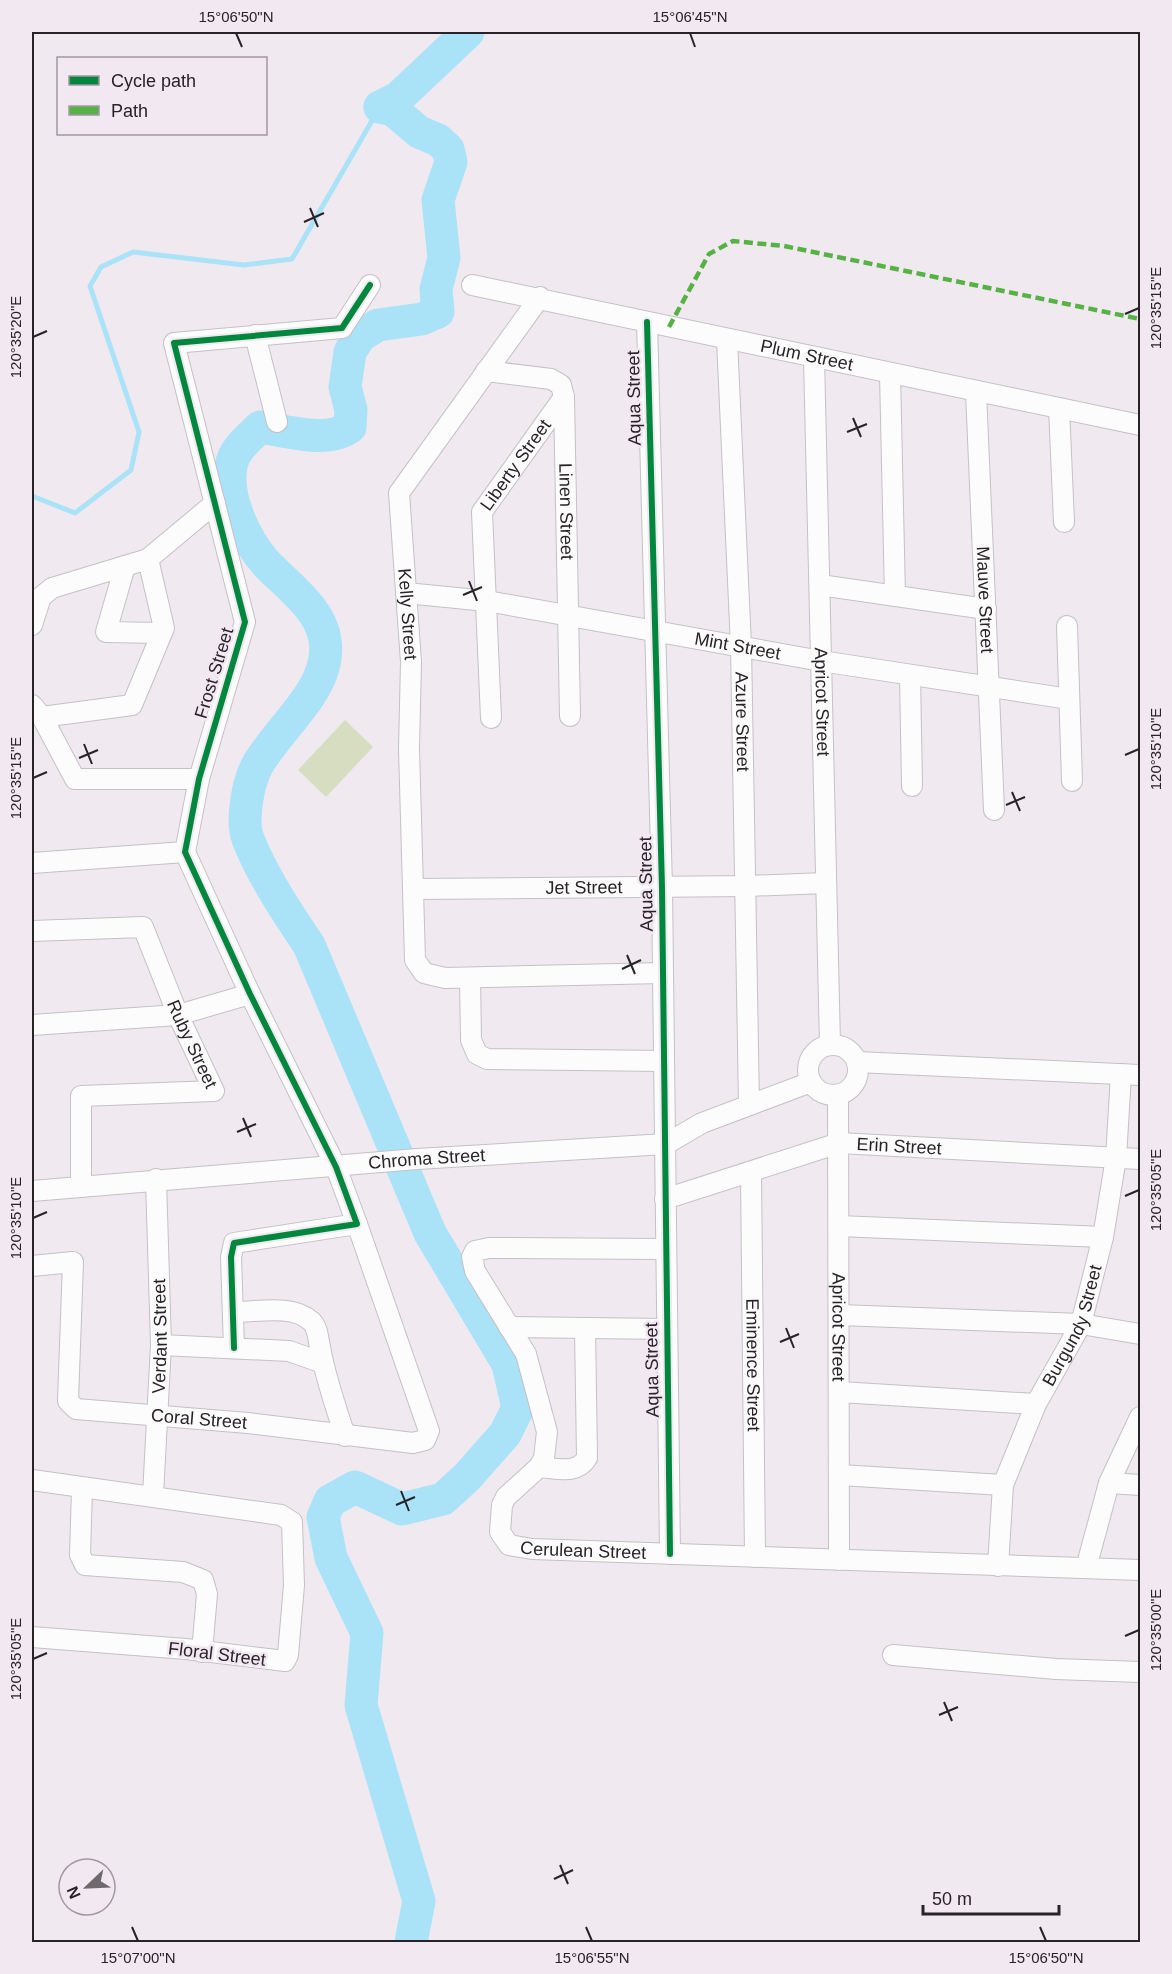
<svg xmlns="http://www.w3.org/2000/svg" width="1172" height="1974" font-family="Arial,sans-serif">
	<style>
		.green { fill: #d6ddc1 }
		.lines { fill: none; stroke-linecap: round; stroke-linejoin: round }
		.stream { stroke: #aae2f8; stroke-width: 5 }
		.river { stroke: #aae2f8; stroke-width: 33 }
		.street-casing { stroke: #c5c0c5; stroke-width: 22 }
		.street { stroke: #fdfcfd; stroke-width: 20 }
		.quiet { stroke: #56b245; stroke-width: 4.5; stroke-dasharray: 9 4.5; stroke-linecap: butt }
		.cycleway-casing { stroke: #f2e8f2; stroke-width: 10 }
		.cycleway { stroke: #00873e; stroke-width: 6 }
		.ticks { fill: none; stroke: #272327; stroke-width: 2 }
		.labels { text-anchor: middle; stroke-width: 5; stroke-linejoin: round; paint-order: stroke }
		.street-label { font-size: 18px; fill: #272327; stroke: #f2e8f2 }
		.neatline { fill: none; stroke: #272327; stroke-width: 2 }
		.ticks-label { font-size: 15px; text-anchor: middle; fill: #272327 }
	</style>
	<rect width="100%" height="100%" fill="#f0eaf0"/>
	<polygon class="green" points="345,720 373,747 326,797 298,770"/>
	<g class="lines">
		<polyline class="stream" points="32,496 75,513 131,470 139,432 90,286 101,267 133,252 244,265 292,259 380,107"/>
		<g class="river">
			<path d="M380,107l13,3 26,22 19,8 10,9 3,13 -13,38 6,58 -8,31 2,23 -16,7 -44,6 -18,11 -10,16 -5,35 6,23 -1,17c-22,17 -63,4 -90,0 -11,11 -26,22 -29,39 -6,31 14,73 34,96 20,22 56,46 60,78 4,25 -9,48 -23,66 -14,19 -32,38 -44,58 -10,17 -17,57 -10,75 14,36 40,75 61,106l121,288 78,131 10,44 -13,26 -38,43 -24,22 -41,10 -47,-22 -25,14 -7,16 8,41 36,75 -6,72 58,196 -8,41"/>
			<polyline points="380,107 398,98 468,32"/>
		</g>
		<defs>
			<g id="street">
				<path id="s1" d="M472,285l668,140"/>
				<path id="s2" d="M540,297l-141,196 12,169 -2,87 6,211 9,13 21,5 217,-5"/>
				<polyline points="647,322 662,888 670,1554"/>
				<polyline points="255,335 277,422"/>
				<path id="s3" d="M727,340l14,306 8,459"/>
				<path id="s4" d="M814,358l16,687"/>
				<path id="s5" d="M486,371l65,8 10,6 3,12 6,319"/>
				<polyline points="890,374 895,596"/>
				<path id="s6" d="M976,392l18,418"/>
				<polyline points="1059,408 1064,522"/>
				<polyline points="125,566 106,632 161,633"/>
				<polyline points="820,585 986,609"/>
				<path id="s7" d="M406,593l81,8 334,60 248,38"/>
				<polyline points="32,625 41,597 52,588 148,559 215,503"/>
				<polyline points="1067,626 1072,781"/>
				<polyline points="910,675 912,786"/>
				<polyline points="32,705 42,717 75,779 199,779"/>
				<polyline points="42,717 132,705 164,628 148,559"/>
				<path id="s8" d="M491,718l-9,-206 82,-115"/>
				<polyline points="32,863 185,852"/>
				<path id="s9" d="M413,889l334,-3 79,-3"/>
				<path id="s10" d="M32,931l111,-4 35,88 36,76 -133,5v91"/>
				<polyline points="470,979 471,1040 477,1054 487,1059 664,1061"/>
				<polyline points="32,1025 178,1015 250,994"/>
				<circle cx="833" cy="1070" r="25"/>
				<polyline points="857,1062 1140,1075"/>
				<path id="s11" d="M838,1095l1,465"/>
				<path id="s12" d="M751,1173l4,384"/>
				<path id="s13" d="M32,1191l385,-32 249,-15 36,-21 109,-41"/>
				<path id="s14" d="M665,1199l174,-56 301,16"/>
				<polyline points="839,1226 1103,1237"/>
				<path id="s15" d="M665,1249l-176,-1 -14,3 -3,6 3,14 51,83 21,78 -3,26 -5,9 -33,30 -4,8 -2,27 9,13 23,4 608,21"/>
				<path id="s16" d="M32,1266l41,-4 -5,139 8,8 172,14 165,20 12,-3 4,-9 -72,-207"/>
				<path d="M235,1312c23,0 57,-8 76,9 7,6 7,18 9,26 5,30 16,60 25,89"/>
				<polyline points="840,1315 1081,1324 1140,1334"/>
				<polyline points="509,1327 667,1329"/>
				<polyline points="161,1345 289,1351 323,1363"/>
				<polyline points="234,1348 231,1257 234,1243 357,1224 336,1167 250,994 185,852 199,779 245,622 174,343 342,328 370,285"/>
				<polyline points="840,1392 1036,1404"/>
				<path d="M539,1467c17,1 38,8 48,-9l-2,-130"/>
				<polyline points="840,1475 1003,1485"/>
				<polyline points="32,1480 281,1515 292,1522 294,1585 288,1655 285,1661 186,1649 32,1637"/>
				<polyline points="1109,1483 1140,1485"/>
				<polyline points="82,1489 80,1555 85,1565 183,1572 203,1580 207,1594 202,1652"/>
				<path id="s17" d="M153,1495l8,-150 -5,-166"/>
				<path id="s18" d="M998,1566l5,-81 33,-81 45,-80 22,-87 13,-79 5,-84"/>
				<polyline points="1086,1568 1109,1483 1140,1417"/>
				<polyline points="893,1655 1056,1669 1140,1672"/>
			</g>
		</defs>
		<use href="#street" class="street-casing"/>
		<use href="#street" class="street"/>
		<polyline class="quiet" points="669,327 709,254 733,241 784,246 1140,319"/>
		<defs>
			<g id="cycleway">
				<polyline points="647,322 662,888 670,1554"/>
				<polyline points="234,1348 231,1257 234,1243 357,1224 336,1167 250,994 185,852 199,779 245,622 174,343 342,328 370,285"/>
			</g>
		</defs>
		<use href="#cycleway" class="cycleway-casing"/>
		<use href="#cycleway" class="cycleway"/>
	</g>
	<path class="ticks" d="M236,33l6,14M690,33l5,14M310,208l8,19M304,222l20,-9M1125,314l14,-6M33,337l14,-6M853,418l8,19M847,432l20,-8M469,581l8,20M463,595l19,-8M84,744l8,20M1125,755l14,-6M79,758l19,-8M33,778l14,-6M1012,792l8,19M1006,805l19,-8M627,955l8,19M622,969l19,-9M243,1118l8,19M237,1132l19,-8M1125,1196l14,-6M33,1218l14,-6M786,1328l8,20M780,1342l19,-8M401,1491l8,20M396,1505l19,-8M1125,1636l14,-6M33,1659l14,-6M944,1702l8,19M939,1715l19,-8M560,1865l8,19M554,1879l19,-9M132,1927l6,14M586,1927l6,14M1040,1927l6,14"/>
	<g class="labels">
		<g class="street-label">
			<text dy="6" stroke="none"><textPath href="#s1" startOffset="342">Plum Street</textPath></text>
			<text transform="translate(634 398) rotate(-91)" y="6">Aqua Street</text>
			<text dy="6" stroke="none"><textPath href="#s8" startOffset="264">Liberty Street</textPath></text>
			<text dy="6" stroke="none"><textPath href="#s5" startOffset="204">Linen Street</textPath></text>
			<text dy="6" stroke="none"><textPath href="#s6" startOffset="208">Mauve Street</textPath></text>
			<text dy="6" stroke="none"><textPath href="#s2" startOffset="363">Kelly Street</textPath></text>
			<text dy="6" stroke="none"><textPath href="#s7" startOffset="336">Mint Street</textPath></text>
			<text transform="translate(214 673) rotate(-73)" y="6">Frost Street</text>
			<text dy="6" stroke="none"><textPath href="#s4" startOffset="344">Apricot Street</textPath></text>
			<text dy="6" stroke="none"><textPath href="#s3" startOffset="382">Azure Street</textPath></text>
			<text transform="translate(646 884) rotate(-91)" y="6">Aqua Street</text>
			<text dy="6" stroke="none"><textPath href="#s9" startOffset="171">Jet Street</textPath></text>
			<text dy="6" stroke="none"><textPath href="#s10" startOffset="238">Ruby Street</textPath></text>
			<text dy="6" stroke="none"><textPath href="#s14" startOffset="243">Erin Street</textPath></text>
			<text dy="6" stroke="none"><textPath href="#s13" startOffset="396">Chroma Street</textPath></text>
			<text dy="6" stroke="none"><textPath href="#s18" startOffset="256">Burgundy Street</textPath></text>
			<text dy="6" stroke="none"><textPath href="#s11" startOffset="232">Apricot Street</textPath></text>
			<text dy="6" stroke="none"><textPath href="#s17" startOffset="159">Verdant Street</textPath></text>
			<text dy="6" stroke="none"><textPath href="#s12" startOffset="192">Eminence Street</textPath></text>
			<text transform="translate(652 1370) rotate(-91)" y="6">Aqua Street</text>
			<text dy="6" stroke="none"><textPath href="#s16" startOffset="315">Coral Street</textPath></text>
			<text dy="6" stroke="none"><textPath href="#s15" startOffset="597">Cerulean Street</textPath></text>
			<text transform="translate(217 1654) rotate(7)" y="6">Floral Street</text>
		</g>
	</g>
	<rect width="1172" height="1974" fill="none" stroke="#f2e8f2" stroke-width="66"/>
	<rect x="57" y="57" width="210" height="78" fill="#f2e8f2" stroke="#a199a1" stroke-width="1.5"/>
	<rect x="69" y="76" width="30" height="9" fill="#00873e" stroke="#a199a1" stroke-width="1.5"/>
	<text x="111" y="87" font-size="18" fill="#272327">Cycle path</text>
	<rect x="69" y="106" width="30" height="9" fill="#56b245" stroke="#a199a1" stroke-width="1.5"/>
	<text x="111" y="117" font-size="18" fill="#272327">Path</text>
	<g transform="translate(87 1887) rotate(247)"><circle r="28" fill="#f2e8f2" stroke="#a199a1" stroke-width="1.5"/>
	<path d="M0-4.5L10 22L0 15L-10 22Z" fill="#6d696d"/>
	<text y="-9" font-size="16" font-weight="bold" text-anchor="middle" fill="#272327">N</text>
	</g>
	<path d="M923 1905v9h136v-9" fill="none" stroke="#272327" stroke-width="3"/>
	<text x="932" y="1905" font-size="18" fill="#272327" stroke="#f2e8f2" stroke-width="4.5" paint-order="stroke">50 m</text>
	<rect x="33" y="33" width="1106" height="1908" class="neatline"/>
	<g class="ticks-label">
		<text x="236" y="22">15°06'50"N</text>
		<text x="690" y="22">15°06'45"N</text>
		<text transform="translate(1156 308) rotate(-90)" y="5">120°35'15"E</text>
		<text transform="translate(16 337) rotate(-90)" y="5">120°35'20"E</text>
		<text transform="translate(1156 749) rotate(-90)" y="5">120°35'10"E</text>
		<text transform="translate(16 778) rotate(-90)" y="5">120°35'15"E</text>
		<text transform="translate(1156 1190) rotate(-90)" y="5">120°35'05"E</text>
		<text transform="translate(16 1218) rotate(-90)" y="5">120°35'10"E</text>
		<text transform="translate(1156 1630) rotate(-90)" y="5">120°35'00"E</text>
		<text transform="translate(16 1659) rotate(-90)" y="5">120°35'05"E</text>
		<text x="138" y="1963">15°07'00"N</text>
		<text x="592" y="1963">15°06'55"N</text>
		<text x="1046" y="1963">15°06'50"N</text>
	</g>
</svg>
